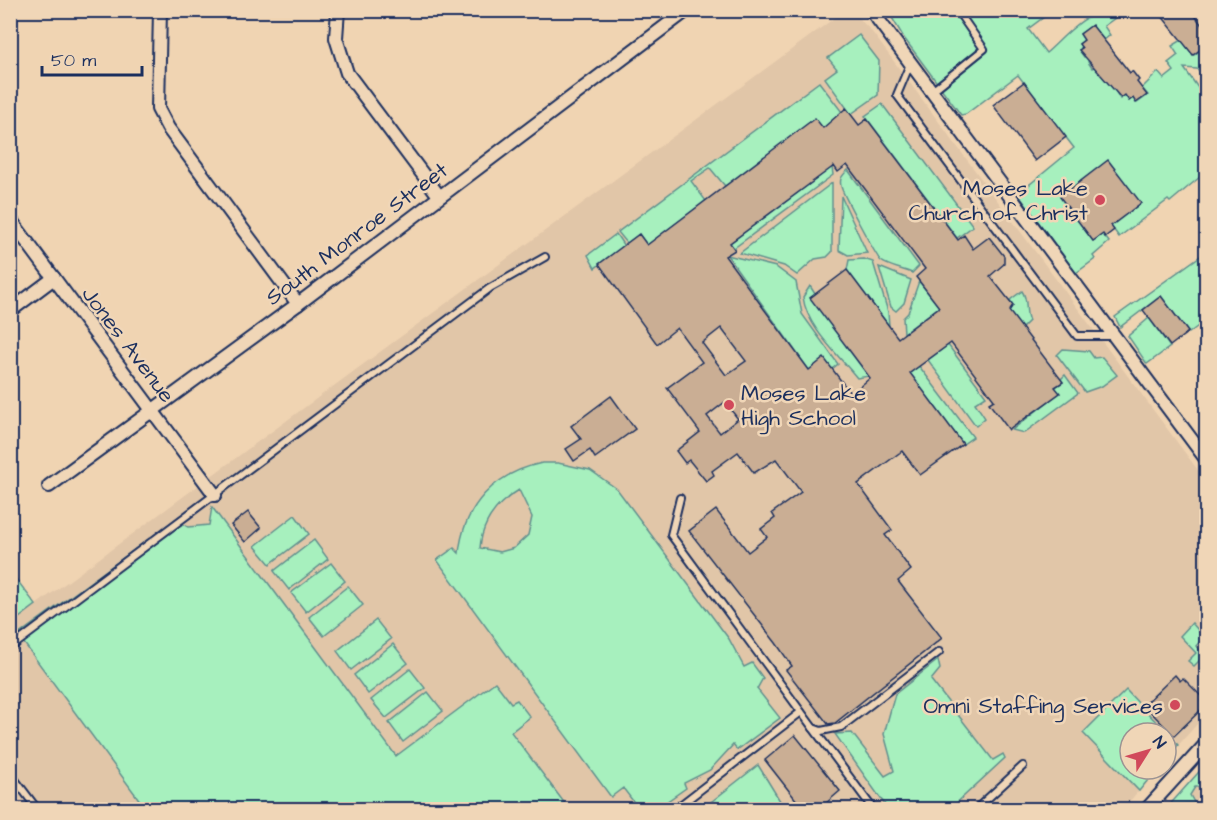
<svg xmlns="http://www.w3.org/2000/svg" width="1217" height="820" font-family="'Architects Daughter',sans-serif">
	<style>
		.built { fill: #e1c6a8 }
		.green { fill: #a7f0be; stroke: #61908e; stroke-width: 1.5; fill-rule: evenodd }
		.building { fill: #caae94; stroke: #1b2f5e; stroke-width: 1.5; fill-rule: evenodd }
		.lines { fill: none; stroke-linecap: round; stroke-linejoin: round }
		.service-casing { stroke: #1b2f5e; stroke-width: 10 }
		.minor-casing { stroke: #1b2f5e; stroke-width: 16 }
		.service { stroke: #f0d6b7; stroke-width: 6 }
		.minor { stroke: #f0d6b7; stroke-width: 12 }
		.poi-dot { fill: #d1495b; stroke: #f0d6b7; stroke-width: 2 }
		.labels { text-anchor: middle; stroke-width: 5; stroke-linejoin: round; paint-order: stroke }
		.poi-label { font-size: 22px; fill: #1b2f5e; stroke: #f0d6b7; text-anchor: end }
		.street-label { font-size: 22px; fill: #1b2f5e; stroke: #f0d6b7 }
	</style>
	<rect width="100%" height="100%" fill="#f0d4b2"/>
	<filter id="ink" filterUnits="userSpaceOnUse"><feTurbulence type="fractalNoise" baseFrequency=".0167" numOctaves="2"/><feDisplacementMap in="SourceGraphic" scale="12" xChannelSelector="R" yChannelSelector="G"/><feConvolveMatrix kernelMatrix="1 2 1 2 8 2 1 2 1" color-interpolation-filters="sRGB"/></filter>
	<g filter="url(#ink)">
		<g class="built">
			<polygon points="844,11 852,11 872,32 1206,481 1206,714 1166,759 1166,733 1130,733 1130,769 1157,769 1123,809 11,809 10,624"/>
			<polygon points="1206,764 1206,809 1166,809"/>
		</g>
		<g class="green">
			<path d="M888,11h164l-24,18 18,24c18,-15 46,-52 69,-35l-11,8 6,9 -7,6 -12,-15 -11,8 4,6 -5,4 3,4 -3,2 5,7 5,-3 3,5 -4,3 4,6 4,-2 23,24 -3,2 4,7 5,-4 4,6 4,-3 4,5 11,-8 -6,-7 16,-16 6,7 10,-8 -6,-8 10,-8 -6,-9 10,-6 12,15 11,-8 -4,-6 5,-5v46l-9,-13 -13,-1 22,31v73l-36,30 -2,-2 -49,37 -8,-11 -51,-29 33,44 10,-7 6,8 -16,14 2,3 -19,14 -58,-79 56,-46 -56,-73 -52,39 -5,1 -57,-77z"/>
			<polygon points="859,35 879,61 878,95 851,114 825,78 837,69 828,58"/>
			<polygon points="819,82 842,112 843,123 725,186 710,168 691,181 706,201 647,245 639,234 627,243 618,232"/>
			<polygon points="882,104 973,226 957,238 865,116"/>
			<polygon points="832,167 833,175 734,248 730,243"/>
			<path d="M848,170l71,96 -7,7c-9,-4 -23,-6 -31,-12 -4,-3 -40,-70 -40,-75 -2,-8 2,-11 7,-16z"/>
			<polygon points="832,183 832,252 827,257 815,259 797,275 784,266 740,253"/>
			<polygon points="841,196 867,253 848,255 839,250"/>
			<polygon points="616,234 624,246 595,268 588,255"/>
			<polygon points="1206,252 1206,320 1189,333 1161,296 1120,327 1115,317"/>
			<polygon points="727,255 776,267 796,282 802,314 838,364 832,369 824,359 809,370"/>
			<polygon points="864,259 873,262 888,312 889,326 847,270 849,260"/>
			<polygon points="879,267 911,280 904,303 896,311 891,307"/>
			<polygon points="919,281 939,307 904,333 903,318 908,313"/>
			<path d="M810,286l5,8 54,82 -12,2c-19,-24 -50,-50 -54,-81z"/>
			<path d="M1022,291c7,10 2,19 7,30l-9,9 -11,-19 4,-6 -3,-5z"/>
			<polygon points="1149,318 1170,347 1147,364 1128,336"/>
			<polygon points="948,345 986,396 975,403 985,418 976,426 928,360"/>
			<polygon points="1063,349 1089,351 1094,358 1102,357 1117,375 1102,386 1085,392 1057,355"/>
			<polygon points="919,366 973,437 963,444 910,373"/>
			<polygon points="1065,375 1078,393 1024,433 1012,430 1059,393 1055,387 1063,382 1061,379"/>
			<path d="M542,463h16l32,7 27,19 112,150 15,28 8,-4 11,15 -6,11 23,29 -43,32 -4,-5 -23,25 -26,13 2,5 -30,21h-17l-16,-21 -12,9 -174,-237 17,-12 5,5c5,-48 36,-80 83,-90zM519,490l13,27 -4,18 -14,13 -14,4 -20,-4c2,-26 17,-45 39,-58z"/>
			<polygon points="212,507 396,756 495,682 511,703 517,700 530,717 511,732 569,809 146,809 18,635 175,520 188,527 209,525"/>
			<polygon points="295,515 309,534 270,564 255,546"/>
			<polygon points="314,540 328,559 289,590 274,571"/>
			<polygon points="331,563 345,581 306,612 291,593"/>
			<polygon points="10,571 36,605 11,624 10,624"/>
			<polygon points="348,586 363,605 324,636 309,617"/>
			<polygon points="376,620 391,639 351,670 337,651"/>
			<polygon points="1192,623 1204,637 1196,646 1206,656 1206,662 1202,658 1194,666 1188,661 1196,653 1180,636"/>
			<polygon points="393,644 408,663 368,694 354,675"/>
			<polygon points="938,660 940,669 931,680 993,760 1003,754 1005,758 950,809 888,809 835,734 852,733 885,776 894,771 884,734 895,694"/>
			<polygon points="410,669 425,688 386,718 371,700"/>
			<polygon points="1126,690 1178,745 1166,759 1166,733 1130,733 1130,769 1157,769 1139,791 1083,733"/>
			<polygon points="428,692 443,711 403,742 389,723"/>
			<polygon points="1206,764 1206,777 1201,787 1195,787 1190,795 1195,804 1185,804 1180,809 1166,809"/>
			<polygon points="758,765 785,809 702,809"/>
		</g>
		<g class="building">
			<polygon points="1157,10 1191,10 1206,31 1203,33 1206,37 1201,41 1205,46 1193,55"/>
			<polygon points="1092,25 1130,73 1132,71 1139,80 1137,82 1147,95 1136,103 1133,98 1129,101 1125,95 1121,98 1079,50 1082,48 1079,44 1084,40 1080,34"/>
			<polygon points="1024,82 1066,137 1035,161 993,105"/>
			<path d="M846,108l13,17 8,-6 91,121 6,-5 9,14 16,-12 15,19v8l-14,12 23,29 -4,6 54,71 -8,5 5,6 -51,37 -20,-27 5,-3 -43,-57 -41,30 53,71 -43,31 -18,-24 -44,33 34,46 -7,5 26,35 -13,11 44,57 -107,85 -7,1 -42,-54 6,-4 -16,-23 -87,-112 27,-21 32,42 19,-15 -6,-8 14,-11 -3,-5 29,-21 -25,-33 -22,14 -16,-21 -26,19 2,4 -8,6 -17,-21 -4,3 -9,-12 24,-19 -33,-44 35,-26 -25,-34 -20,16 -58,-80 40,-30 8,11 168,-127 8,10zM847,165l78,104 -9,8 23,30 -41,31 -51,-68 -37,28 60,80 -19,16 -27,-36 -15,12 -84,-114 10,-6 -5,-7 104,-77 4,6zM721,328l25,33 -20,14 -24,-32zM725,402l13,17 -18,14 -13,-17z"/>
			<polygon points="1108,160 1141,203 1111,226 1114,230 1105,237 1103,234 1093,241 1060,197"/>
			<polygon points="1161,296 1188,332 1170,346 1143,310"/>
			<polygon points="611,396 635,429 595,458 590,450 574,461 566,449 581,439 571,426"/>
			<polygon points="248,512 261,528 245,542 231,525"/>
			<polygon points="1175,675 1180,681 1183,678 1203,698 1201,701 1205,706 1174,736 1144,705"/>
			<polygon points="795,735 840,791 818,810 804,810 765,760"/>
		</g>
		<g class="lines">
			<defs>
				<g id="service">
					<polyline points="910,64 897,95 1077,336 1113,336"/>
					<polyline points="932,91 984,49 957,10"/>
					<polyline points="680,498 671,535 813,728 821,731 841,727 939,652"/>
					<polyline points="10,648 490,288 545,257"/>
					<polyline points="813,728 874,810"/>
					<polyline points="10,773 38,810"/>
					<polyline points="674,810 801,712"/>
					<polyline points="975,810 1023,766"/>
				</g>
				<g id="minor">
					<polyline points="160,10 158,109 168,128 298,304"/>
					<polyline points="338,10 336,38 347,73 439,196"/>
					<polyline points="871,10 1206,459"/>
					<polyline points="10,219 215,495"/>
					<polyline points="10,311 54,278"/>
					<polyline points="49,486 298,304 687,10"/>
					<polyline points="1146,810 1206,744"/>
				</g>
			</defs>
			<use href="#service" class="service-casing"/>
			<use href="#minor" class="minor-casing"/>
			<use href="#service" class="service"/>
			<use href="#minor" class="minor"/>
		</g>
	</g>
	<g class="poi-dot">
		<circle cx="1100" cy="200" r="6"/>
		<circle cx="729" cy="405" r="6"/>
		<circle cx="1175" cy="705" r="6"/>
	</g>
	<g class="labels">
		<g class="poi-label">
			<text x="1088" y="195">Moses Lake<tspan x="1088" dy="25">Church of Christ</tspan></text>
			<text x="741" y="400" text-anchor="start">Moses Lake<tspan x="741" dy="25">High School</tspan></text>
			<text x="1163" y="713">Omni Staffing Services</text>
		</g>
		<g class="street-label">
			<text transform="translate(356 233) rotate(-37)" y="8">South Monroe Street</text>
			<text transform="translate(129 344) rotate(53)" y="8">Jones Avenue</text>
		</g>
	</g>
	<rect width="1217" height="820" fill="none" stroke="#f0d6b7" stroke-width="36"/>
	<rect x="18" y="18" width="1181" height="784" fill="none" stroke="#1b2f5e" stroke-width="2" filter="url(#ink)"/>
	<g transform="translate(1148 751) rotate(53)"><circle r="28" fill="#f0d6b7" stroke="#9b9393" stroke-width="1.5"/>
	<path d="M0-4.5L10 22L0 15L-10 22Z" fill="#d1495b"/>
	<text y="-9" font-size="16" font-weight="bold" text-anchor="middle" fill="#1b2f5e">N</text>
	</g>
	<path d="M42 66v9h100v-9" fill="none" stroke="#1b2f5e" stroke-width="3"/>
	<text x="51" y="66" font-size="18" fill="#1b2f5e" stroke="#f0d6b7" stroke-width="4.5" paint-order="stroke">50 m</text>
</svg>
